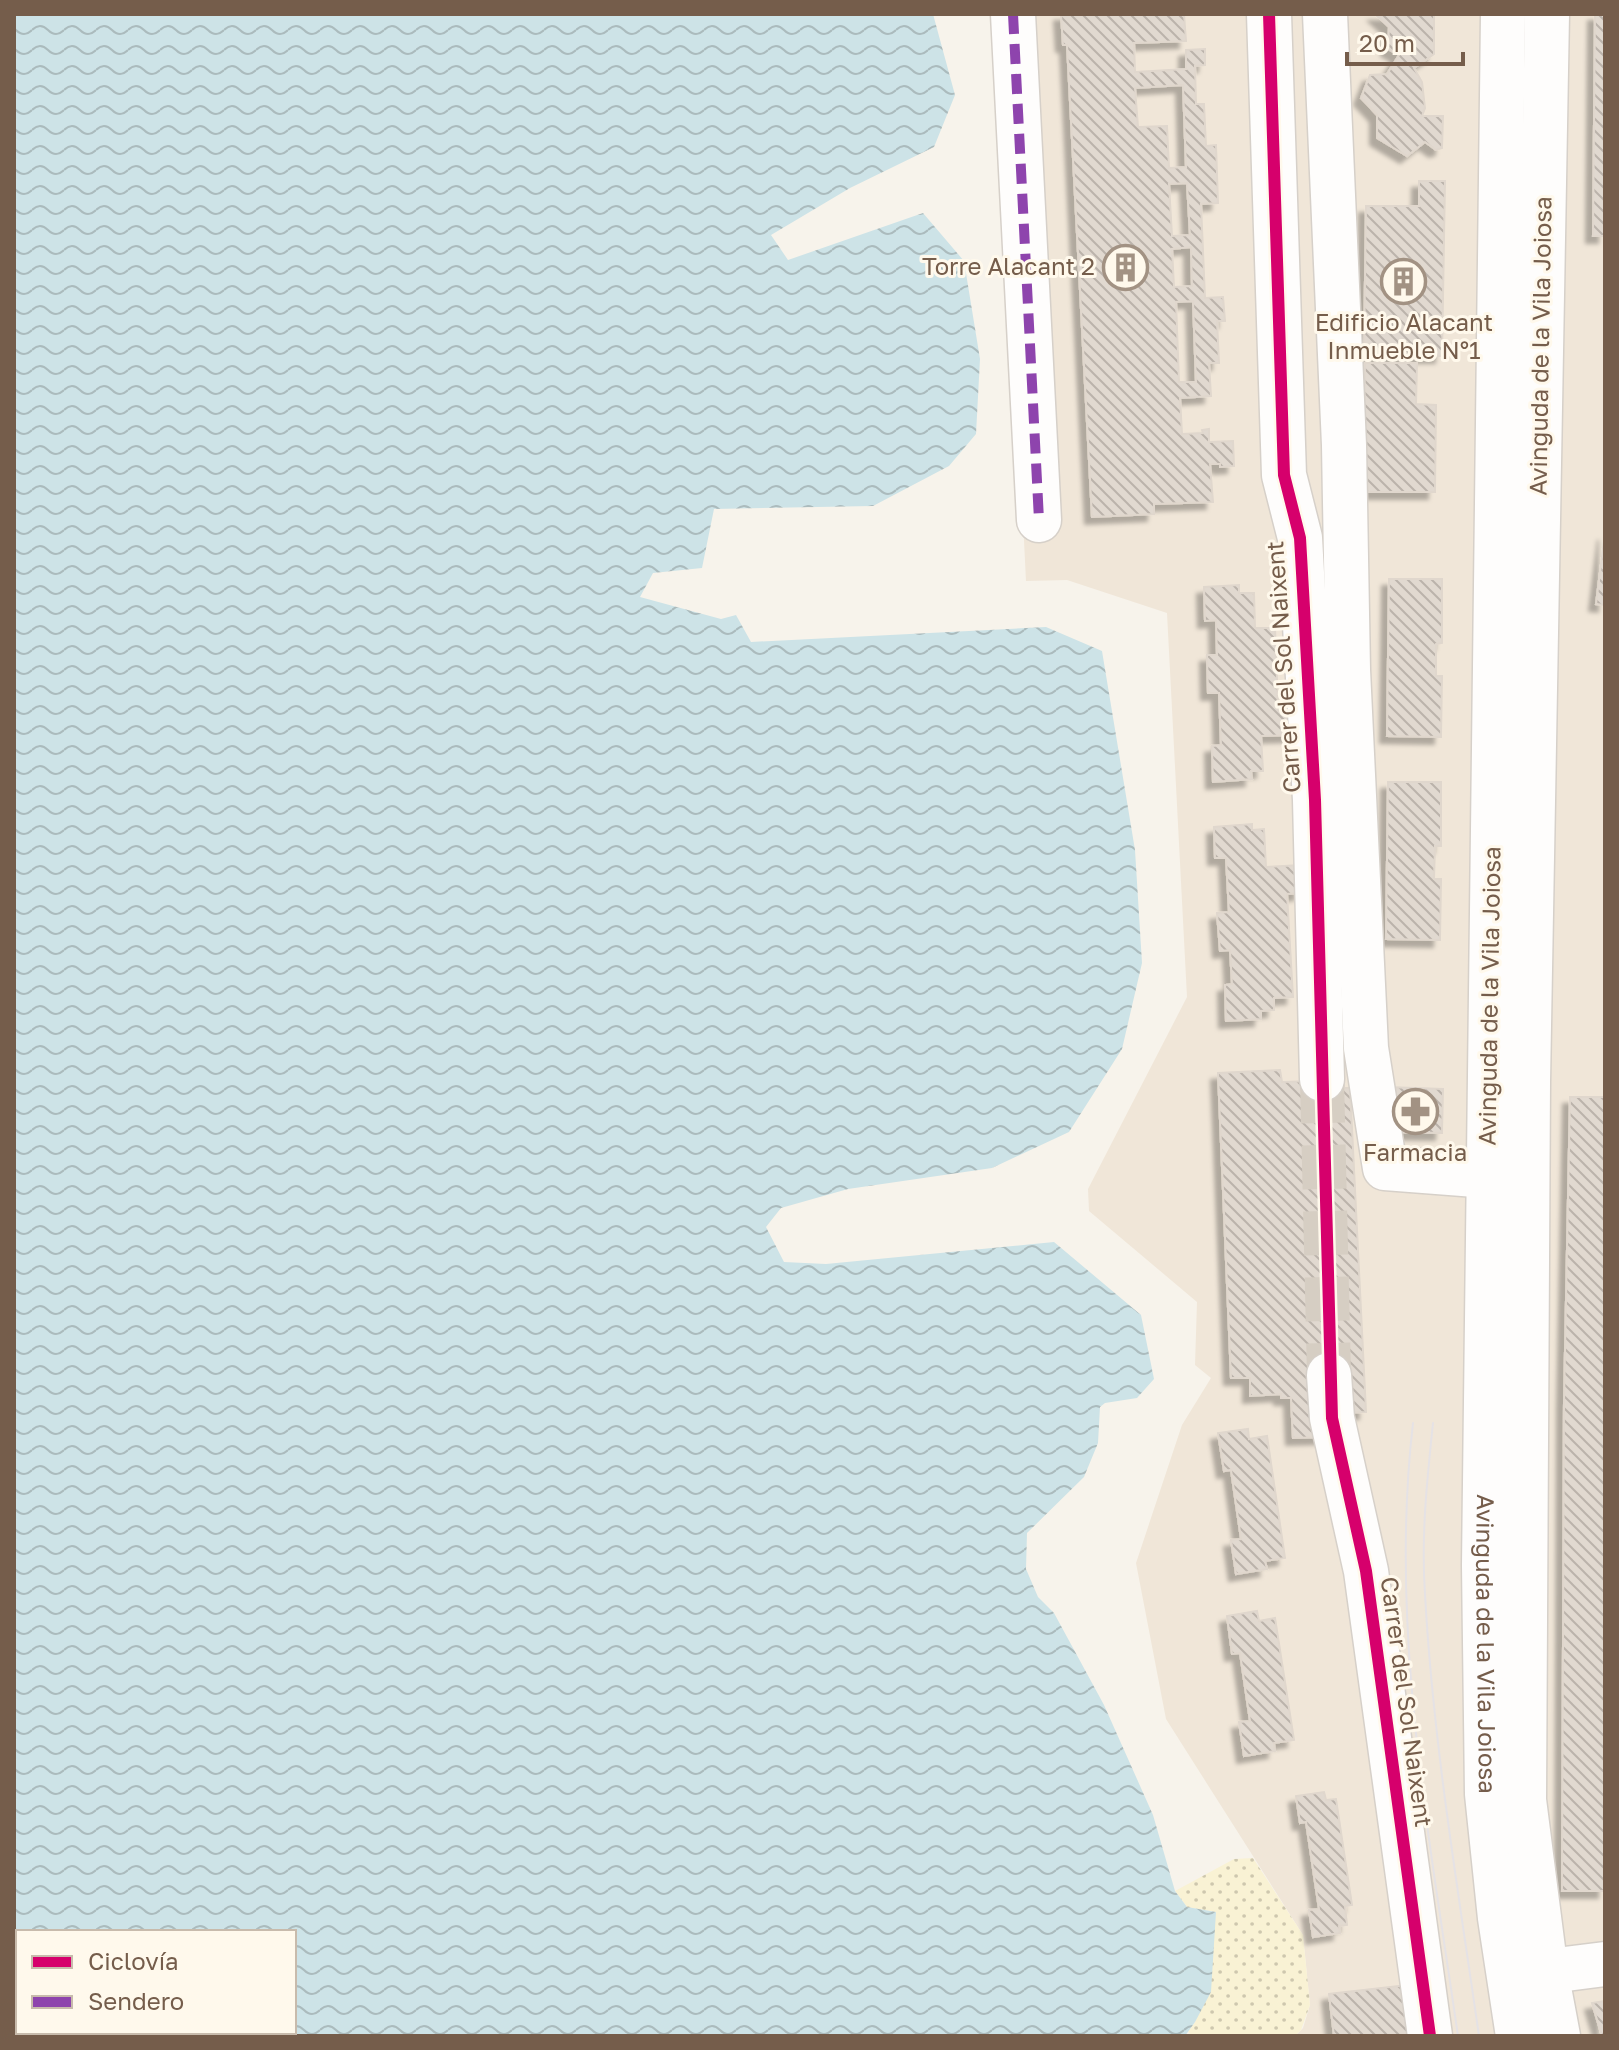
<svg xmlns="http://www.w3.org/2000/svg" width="1619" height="2050" font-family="'Golos Text',sans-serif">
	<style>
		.residential { fill: #f0e6d8 }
		.sand { fill: url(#sand-dots) }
		.water { fill: url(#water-waves); fill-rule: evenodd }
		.building { fill: url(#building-back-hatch); stroke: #e0d7cd; stroke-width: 2; fill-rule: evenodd; filter: url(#shadow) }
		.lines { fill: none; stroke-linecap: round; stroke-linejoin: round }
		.street-tunnel { stroke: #d6cec3; stroke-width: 44; stroke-dasharray: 44 22; stroke-linecap: butt }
		.street-casing { stroke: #d6d0c9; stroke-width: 47 }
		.secondary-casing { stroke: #d6d0c9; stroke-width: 47 }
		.street { stroke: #fefdfc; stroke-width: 44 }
		.secondary { stroke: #fefdfc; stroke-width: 44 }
		.tram { stroke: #e5e2e5; stroke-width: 2 }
		.quiet { stroke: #8e44ad; stroke-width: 10; stroke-dasharray: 20 10; stroke-linecap: butt }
		.cycleway-casing { stroke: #fff9ec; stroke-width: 17 }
		.cycleway { stroke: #d6006c; stroke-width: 12 }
		.labels { text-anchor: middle; stroke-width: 6; stroke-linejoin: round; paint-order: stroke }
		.poi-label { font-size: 24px; fill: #755d4b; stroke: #fff9ec }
		.street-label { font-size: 24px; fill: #755d4b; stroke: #fff9ec }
	</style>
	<defs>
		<pattern id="sand-dots" width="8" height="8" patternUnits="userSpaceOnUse" patternTransform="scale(2)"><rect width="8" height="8" fill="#f9f2d4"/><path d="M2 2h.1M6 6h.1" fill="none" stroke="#cec7ae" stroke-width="1.8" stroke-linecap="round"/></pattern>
		<pattern id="water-waves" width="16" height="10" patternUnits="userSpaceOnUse" patternTransform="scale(2)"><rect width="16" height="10" fill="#cde3e7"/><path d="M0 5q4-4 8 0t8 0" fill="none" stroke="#abbbbd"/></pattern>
		<pattern id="building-back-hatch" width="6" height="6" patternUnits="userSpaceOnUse" patternTransform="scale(2)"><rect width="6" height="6" fill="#e1d9d0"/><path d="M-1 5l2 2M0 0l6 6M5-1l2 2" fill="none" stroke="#bbb3ab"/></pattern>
		<filter id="shadow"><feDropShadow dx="-7" dy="7" stdDeviation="2" flood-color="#0004"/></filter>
	</defs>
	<rect width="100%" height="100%" fill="#f7f3eb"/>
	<polygon class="residential" points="998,14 1605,14 1605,2036 1295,2036 1303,2028 1310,2005 1303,1935 1166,1719 1136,1563 1182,1425 1211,1378 1195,1365 1197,1302 1089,1211 1088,1189 1187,997 1167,613 1067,580 1026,581"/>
	<polygon class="sand" points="1253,1858 1303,1935 1310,2005 1301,2030 1295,2036 1193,2036 1188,2032 1195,2022 1216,1912 1187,1907 1175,1891 1234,1859"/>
	<path class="water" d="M14,14h919l22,81 -21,52 -84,41 -79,47 17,25 135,-47 41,48 16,98 -4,75 -27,32 -76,40 -159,3 -12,59 -49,5 -13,24 81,22 15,-4 15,27 295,-15 56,24 33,199 7,113 -20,86 -53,83 -77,36 -144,21 -67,19 -15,19 18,35 42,2 228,-22 87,73 13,64 -17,19 -32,5 -5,4 -2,36 -14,34 -57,56 -1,36 12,28 16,16 50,92 49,110 22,76 12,16 29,5 -5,80 -16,30 -10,14h-1171zM18,1932h276v100h-276z"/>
	<g class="building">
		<path d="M1061,14h123l2,27 -52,2 1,29 51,-3v-19l19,-1v16l-10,1 1,38h8l2,42 10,-1 2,58 -17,1 4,94 18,-1 2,24h-8l2,42h-10l2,33 -31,2 2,36 21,-1 -1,-3 7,-1v13l24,-1 1,25 -14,1v-3h-10l3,38 -59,2v10l-62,3 -25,-472h-4zM1183,85l3,82 -17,1 -2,-42 -29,1 -3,-39zM1187,183l3,52 -18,1 -3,-52zM1191,247l1,39 -18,1 -2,-38zM1193,301l3,81h-17l-3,-80z"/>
		<polygon points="1375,14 1434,14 1434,54 1414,68 1422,82 1425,108 1422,116 1443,116 1442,148 1436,150 1425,142 1407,156 1377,138 1377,115 1361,98 1370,75 1387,74 1399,55 1388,49 1389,27"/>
		<polygon points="1595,14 1605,14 1605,236 1593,236"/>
		<polygon points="1419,181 1445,181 1442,356 1364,356 1366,206 1419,206"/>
		<polygon points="1365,363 1417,363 1416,404 1436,405 1435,492 1363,492"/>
		<polygon points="1605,533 1605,605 1596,604"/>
		<polygon points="1389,579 1442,579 1442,643 1436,644 1436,676 1442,676 1441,737 1387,736"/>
		<polygon points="1239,585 1239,593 1254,593 1255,628 1275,628 1278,706 1293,705 1294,735 1261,736 1263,771 1251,771 1252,779 1213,782 1212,746 1221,745 1219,693 1208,693 1207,655 1217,655 1216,620 1205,621 1204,587"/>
		<polygon points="1388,782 1441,782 1441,846 1435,846 1434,879 1441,879 1440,940 1386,939"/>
		<polygon points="1252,824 1252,830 1264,829 1266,867 1300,865 1301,893 1287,894 1293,997 1274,998 1274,1010 1261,1011 1261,1019 1226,1021 1225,985 1232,984 1230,950 1220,951 1217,913 1229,912 1226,858 1215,858 1214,827"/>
		<polygon points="1280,1070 1282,1082 1344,1080 1344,1088 1350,1088 1366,1412 1336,1413 1327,1437 1293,1438 1291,1398 1281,1398 1281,1394 1250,1396 1250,1378 1231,1378 1218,1073"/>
		<polygon points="1386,1087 1443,1089 1442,1133 1387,1132"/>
		<polygon points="1570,1097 1605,1097 1605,1891 1562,1891 1564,1403"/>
		<polygon points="1248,1429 1249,1439 1267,1436 1285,1558 1265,1561 1267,1569 1236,1574 1231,1540 1241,1539 1231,1470 1224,1471 1218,1433"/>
		<polygon points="1257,1611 1259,1621 1275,1618 1294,1740 1274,1743 1275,1751 1244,1756 1239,1722 1250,1721 1240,1653 1232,1654 1227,1616"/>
		<polygon points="1324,1792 1326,1800 1336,1799 1352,1905 1345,1906 1347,1925 1339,1926 1340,1933 1313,1937 1309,1910 1319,1909 1306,1822 1300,1823 1296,1796"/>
		<polygon points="1407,1985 1413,2036 1334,2036 1329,1994"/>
		<polygon points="1605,2001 1605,2036 1602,2036 1592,2003"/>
	</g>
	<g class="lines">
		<polyline class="street-tunnel" points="1322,1079 1329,1375"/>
		<defs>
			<g id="street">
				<polyline points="1013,14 1039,520"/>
				<polyline points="1269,14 1284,475 1300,538 1315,800 1322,1079"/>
				<polyline points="1325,14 1344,445 1348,670 1366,1048 1385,1168 1489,1176 1524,1165"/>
				<polyline points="1329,1375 1332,1418 1366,1571 1430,2036"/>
				<polyline points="1510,1976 1605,1964"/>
			</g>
			<g id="secondary">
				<path id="s1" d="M1503,14l-19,1551 3,229 13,124 18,118"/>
				<polyline points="1547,14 1528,1082 1524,1800 1546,1972 1558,2036"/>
			</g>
		</defs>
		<use href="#street" class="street-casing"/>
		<use href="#secondary" class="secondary-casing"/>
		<use href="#street" class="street"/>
		<use href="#secondary" class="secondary"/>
		<g class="tram">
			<path d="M1413,1423c-24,204 16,411 45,613"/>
			<path d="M1433,1423c-6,57 -12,114 -8,171 8,148 33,295 54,442"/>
		</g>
		<polyline class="quiet" points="1013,14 1039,520"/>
		<defs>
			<polyline id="cycleway" points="1269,14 1284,475 1300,538 1315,800 1332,1418 1366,1571 1430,2036"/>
		</defs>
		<use href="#cycleway" class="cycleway-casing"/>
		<use href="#cycleway" class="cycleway"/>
	</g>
	<defs>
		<symbol id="building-ring" viewBox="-11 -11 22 22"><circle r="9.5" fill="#fff9ec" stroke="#a29283" stroke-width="1.5"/><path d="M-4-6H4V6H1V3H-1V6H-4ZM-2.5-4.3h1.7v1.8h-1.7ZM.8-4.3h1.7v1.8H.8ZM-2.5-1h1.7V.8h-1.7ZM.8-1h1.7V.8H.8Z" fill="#a29283"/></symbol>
		<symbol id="pharmacy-ring" viewBox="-11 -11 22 22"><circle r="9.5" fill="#fff9ec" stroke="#a29283" stroke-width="1.5"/><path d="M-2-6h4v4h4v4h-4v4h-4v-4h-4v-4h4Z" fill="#a29283"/></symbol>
	</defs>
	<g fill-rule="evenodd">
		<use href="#building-ring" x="1100" y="242" width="51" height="51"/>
		<use href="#building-ring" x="1378" y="256" width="51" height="51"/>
		<use href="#pharmacy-ring" x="1390" y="1086" width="51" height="51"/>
	</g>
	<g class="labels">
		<g class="poi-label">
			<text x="1095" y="275" text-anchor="end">Torre Alacant 2</text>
			<text x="1404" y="331">Edificio Alacant<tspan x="1404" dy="28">Inmueble N°1</tspan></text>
			<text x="1415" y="1161">Farmacia</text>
		</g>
		<g class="street-label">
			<text transform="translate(1541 346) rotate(-89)" y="8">Avinguda de la Vila Joiosa</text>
			<text transform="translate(1284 667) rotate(-94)" y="8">Carrer del Sol Naixent</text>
			<text transform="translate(1490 996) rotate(-89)" y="8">Avinguda de la Vila Joiosa</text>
			<text dy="8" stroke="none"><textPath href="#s1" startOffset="1630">Avinguda de la Vila Joiosa</textPath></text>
			<text transform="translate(1406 1702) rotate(82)" y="8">Carrer del Sol Naixent</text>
		</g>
	</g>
	<rect width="1619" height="2050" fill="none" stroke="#755d4b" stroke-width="32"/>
	<rect x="16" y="1930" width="280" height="104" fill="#fff9ec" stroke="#c8bbac" stroke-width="2"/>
	<rect x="32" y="1956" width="40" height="12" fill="#d6006c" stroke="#c8bbac" stroke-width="2"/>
	<text x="88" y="1970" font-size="24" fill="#755d4b">Ciclovía</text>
	<rect x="32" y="1996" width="40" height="12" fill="#8e44ad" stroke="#c8bbac" stroke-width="2"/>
	<text x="88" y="2010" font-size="24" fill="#755d4b">Sendero</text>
	<path d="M1347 52v12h116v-12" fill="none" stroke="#755d4b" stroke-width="4"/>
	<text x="1359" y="52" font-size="24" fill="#755d4b" stroke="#fff9ec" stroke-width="6" paint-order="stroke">20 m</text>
</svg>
